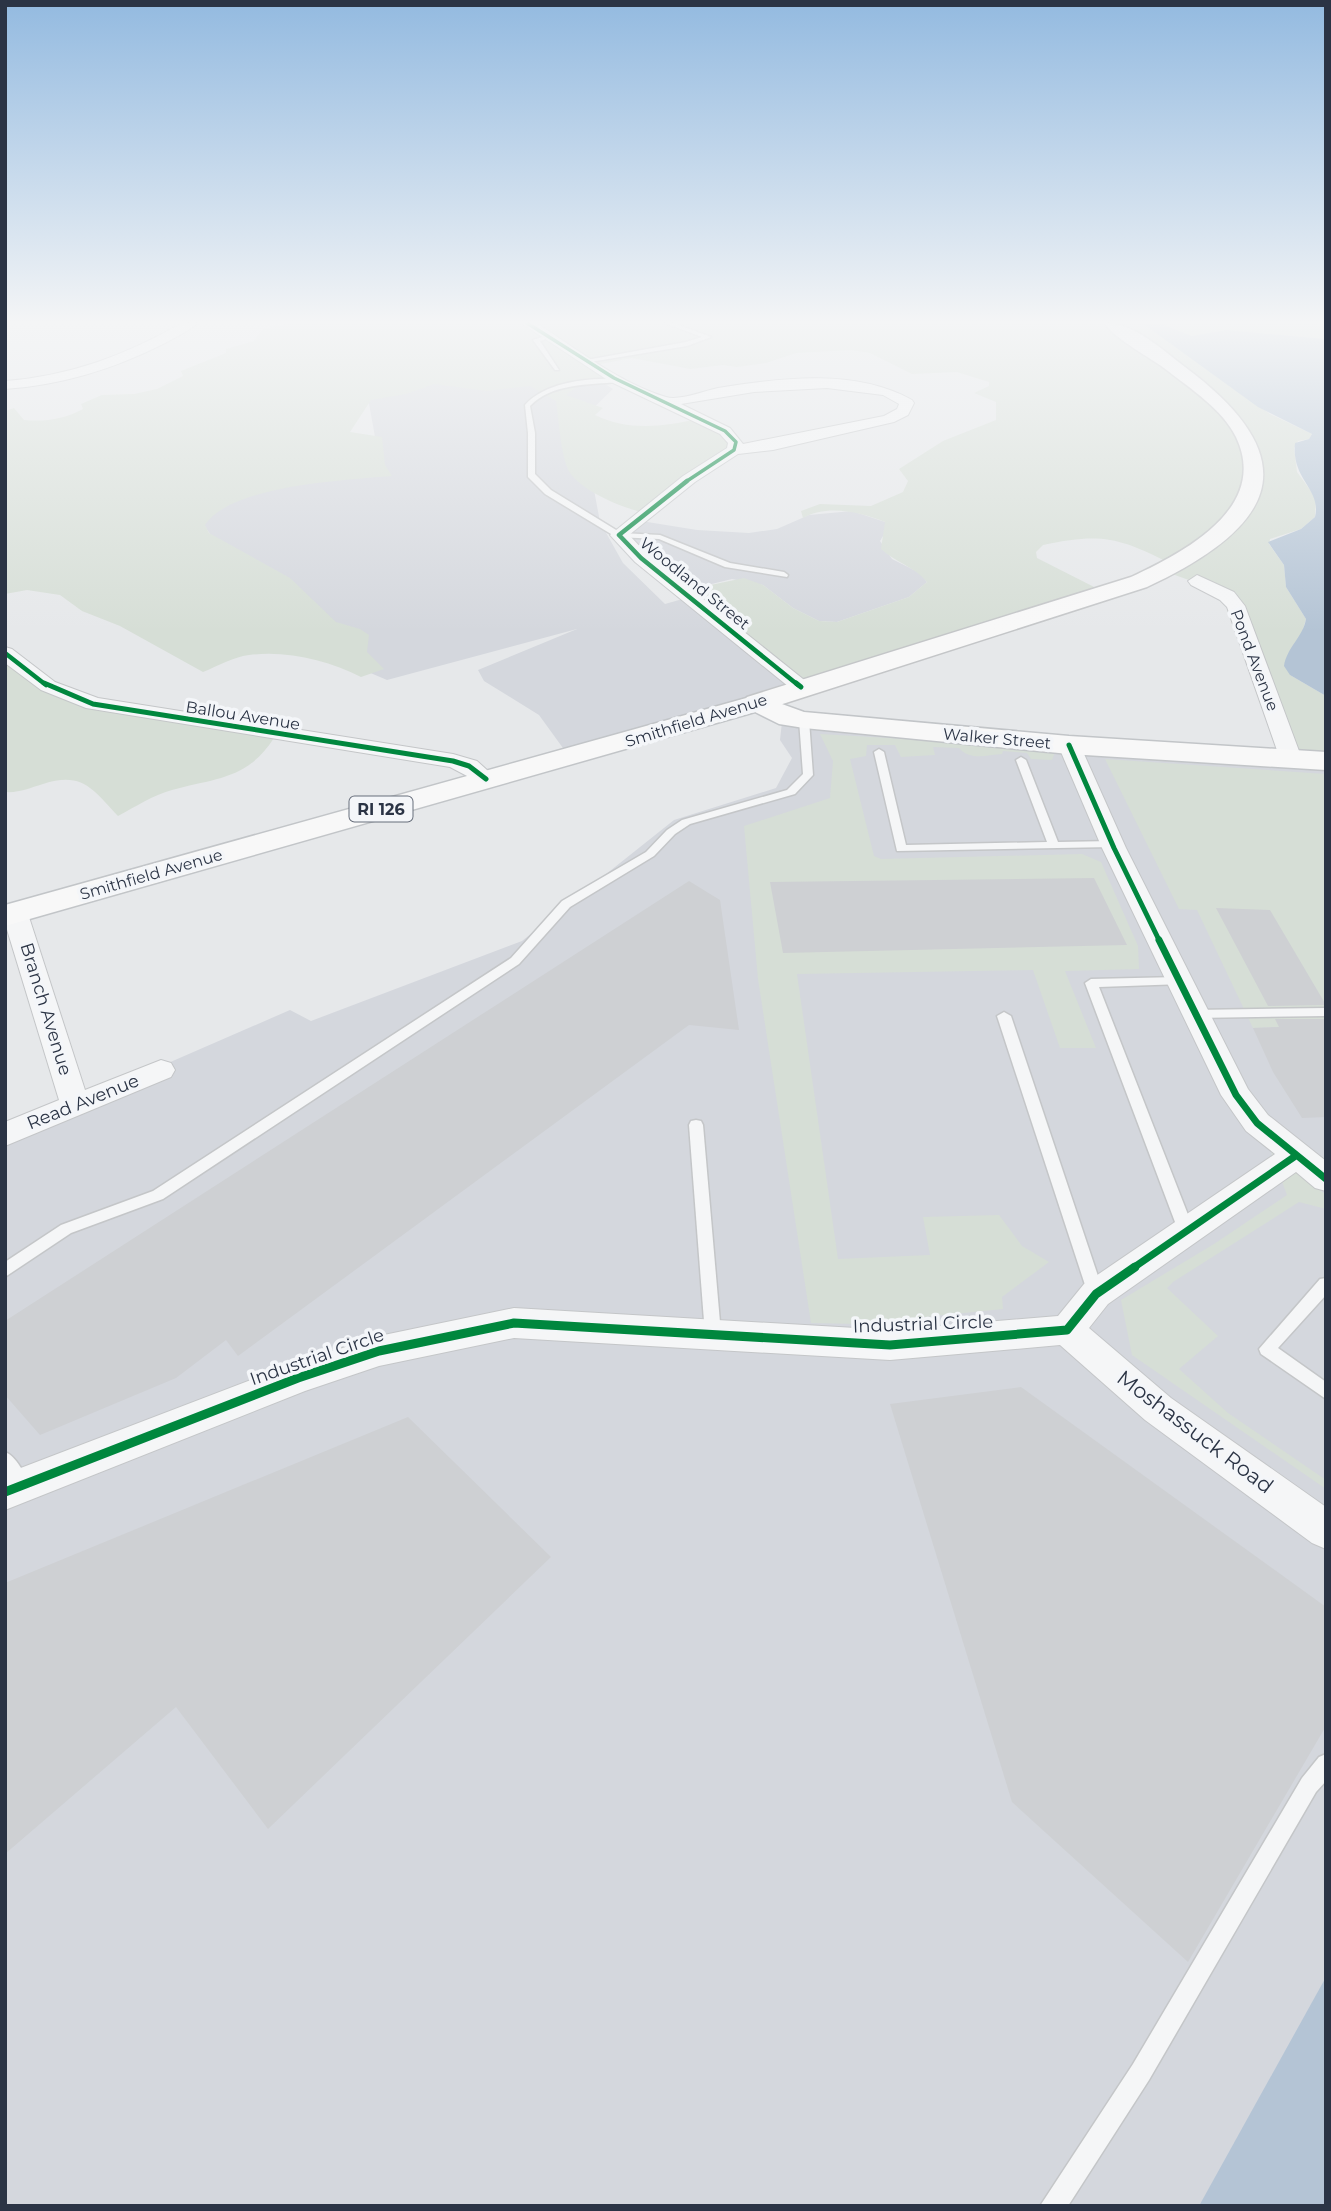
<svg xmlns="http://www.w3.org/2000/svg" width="1331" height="2211" font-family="Montserrat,sans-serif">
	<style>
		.built { fill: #d4d7dd }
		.green { fill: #d6ded6 }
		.water { fill: #b4c4d5 }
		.building { fill: #ced0d3 }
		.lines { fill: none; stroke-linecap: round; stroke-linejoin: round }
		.lane-casing { stroke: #c4c6c8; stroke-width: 3 }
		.street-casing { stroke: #c4c6c8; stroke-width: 2 }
		.secondary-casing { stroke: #c4c6c8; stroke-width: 3 }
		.primary-casing { stroke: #c2c5c8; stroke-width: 3 }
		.lane { fill: #f5f6f7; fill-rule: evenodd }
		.street { fill: #f5f6f7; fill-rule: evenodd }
		.secondary { fill: #f8f8f8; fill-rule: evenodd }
		.primary { fill: #f8f8f8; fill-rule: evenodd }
		.cycleway-far4-casing { stroke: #f4f6f9; stroke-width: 5 }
		.cycleway-far3-casing { stroke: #f4f6f9; stroke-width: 7 }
		.cycleway-far2-casing { stroke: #f4f6f9; stroke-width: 9 }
		.cycleway-far1-casing { stroke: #f4f6f9; stroke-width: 11 }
		.cycleway-casing { stroke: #f4f6f9; stroke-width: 13 }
		.cycleway-far4 { stroke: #00873e; stroke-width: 3.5 }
		.cycleway-far3 { stroke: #00873e; stroke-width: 4.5 }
		.cycleway-far2 { stroke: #00873e; stroke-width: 5 }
		.cycleway-far1 { stroke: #00873e; stroke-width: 7 }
		.cycleway { stroke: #00873e; stroke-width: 9 }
		.labels { text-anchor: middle; stroke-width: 7; stroke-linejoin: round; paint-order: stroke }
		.far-street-label { font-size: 16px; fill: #2b3445; stroke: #f4f6f9 }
		.shield { fill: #f4f6f9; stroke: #676e7b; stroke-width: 2 }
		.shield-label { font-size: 16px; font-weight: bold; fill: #2b3445 }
		.street-label { font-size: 18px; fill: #2b3445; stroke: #f4f6f9 }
		.near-street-label { font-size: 21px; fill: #2b3445; stroke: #f4f6f9 }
	</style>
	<rect width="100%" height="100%" fill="#e6e8ea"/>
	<g class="built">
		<polygon points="541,344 613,389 581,420 600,522 623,563 665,604 686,598 800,688 568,755 539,715 484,681 478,670 577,629 387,680 284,636 184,498 381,470 368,398"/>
		<polygon points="852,511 885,522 886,531 880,541 892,559 920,573 927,582 909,597 837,622 819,621 793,608 763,585 732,579 687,590 623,543 635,520 697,530 749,533 777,529 809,515"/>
		<polygon points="782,722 1326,763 1326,2206 5,2206 5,1134 290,1010 311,1021 522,941 674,820 776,788 792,758 780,740"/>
	</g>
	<g class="green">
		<path d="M290,323h852l128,91 42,20 -3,5 -11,2 -4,7 3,24 19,26 -1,19 -14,12 -31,10 -1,5 15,21 2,22 20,32 -16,56 36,21v67l-27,-2 -65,-158 -20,-14 -42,-15 -1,-10c-52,-27 -71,-31 -128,-19l-7,7 1,6 67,34 -304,96 -113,-98 57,-12 19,7 30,23 26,13 18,1 72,-25 18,-15c-12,-15 -32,-20 -46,-33l4,-27c-24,-10 -58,-18 -82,-4l-2,-7 19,-7 51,2 32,-14 5,-11 -9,-12 44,-28 53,-21v-18l-22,-9 15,-7v-4l-32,-10 -45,2 -42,-21 -19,-3 -55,3 -30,10 -29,4 -14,-2 -33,4 -58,-11 -41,8 16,13 -31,8 -10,8 37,13 -8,7c32,16 68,12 102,4l30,18 8,10 -94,65c-20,-5 -66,-23 -74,-45 -7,-19 -8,-45 -11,-66l-26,-15 -43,5 -53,-7 -28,10 -35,6 -21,32 32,5 3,28 7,11c-46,4 -161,9 -187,49l4,8 81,45 46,44 24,7 9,6 -2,17 17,17 -23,8c-33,-17 -75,-27 -112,-22 -16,2 -31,11 -46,17l-83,-46 -38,-15 -22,-16 -33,-5 -22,4v-183l9,-3 10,12c21,2 41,-1 59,-11l-2,-5 21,-9 32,-1 23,-5 26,-13 -2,-5 45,-18v-4l28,-8 9,-12z"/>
		<polygon points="1159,323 1326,323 1326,339 1226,330 1192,336"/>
		<path d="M5,656l75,48 194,34c-27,42 -59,40 -102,52 -19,5 -37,17 -54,26 -25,-26 -35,-45 -75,-32 -14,4 -23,9 -38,8z"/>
		<path d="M820,734l189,11 46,7 -3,8 -21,-1 -4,-6 -24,-2 -1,3c-15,1 -32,7 -43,-6l-26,-1 2,8 -34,2 -6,-12h-28l-1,11 -16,3 24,97 7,3 201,-5 19,8 37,84 1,23 -74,2 31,77h-36l-27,-78 -236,4 41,285 92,-4 -7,-38 76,-2 23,31 27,16 -47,35 1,12 -146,15 -46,-1 -53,-344 -14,-153 86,-28 3,-37z"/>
		<polygon points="1105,759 1326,774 1326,1025 1253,1028 1197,910 1179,909"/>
		<polygon points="1271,1152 1326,1195 1326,1209 1299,1202 1173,1282 1167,1288 1218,1336 1179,1369 1228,1413 1326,1480 1326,1489 1132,1355 1121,1300 1214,1244 1287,1195"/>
	</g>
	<g class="water">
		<path d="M1142,323h17l33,13 34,-6 100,9v357l-36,-21 -6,-9c3,-19 19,-29 22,-47l-20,-32 -2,-22 -16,-23 33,-13 14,-12c7,-28 -24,-37 -20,-74l14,-4 3,-5 -54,-27z"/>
		<polygon points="1326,1977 1326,2206 1199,2206"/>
	</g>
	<g class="building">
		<polygon points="1094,878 1127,945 783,953 770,882"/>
		<polygon points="689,881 720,900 739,1030 689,1025 238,1356 226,1340 176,1378 40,1435 5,1395 5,1321"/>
		<polygon points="1216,908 1270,910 1326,1005 1268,1006"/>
		<polygon points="1275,1019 1326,1019 1326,1117 1302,1118 1273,1072 1253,1028 1279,1027"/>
		<polygon points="1021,1387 1326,1607 1326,1726 1188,1962 1012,1802 890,1404"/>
		<polygon points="408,1417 551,1557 268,1829 176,1707 5,1854 5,1583"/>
	</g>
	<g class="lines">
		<defs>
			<g id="lane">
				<polygon points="665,323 673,323 711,337 687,346 584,363 581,361 686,342 702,337"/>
				<polygon points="548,335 550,338 540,341 559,370 555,370 533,340"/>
				<path d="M620,379l-2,3c-29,3 -66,1 -88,24l5,27v41l16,16 70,43 39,2 70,28 54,9 4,3 -1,2 -62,-10 -66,-28 -43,-2 -71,-43 -17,-17v-44l-3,-28c22,-24 65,-27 95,-26z"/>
				<polygon points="804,717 809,720 813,775 795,794 690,824 675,834 654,856 570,907 519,964 163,1199 71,1233 5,1277 5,1262 61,1225 153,1191 511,958 562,901 646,852 667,830 682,820 787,790 803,774 799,720"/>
				<polygon points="879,749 884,752 906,845 1047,842 1016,760 1021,757 1026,760 1058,842 1113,841 1119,844 1113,847 897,851 874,752"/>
				<polygon points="1179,977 1183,978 1185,981 1183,984 1099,987 1194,1230 1191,1234 1186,1236 1181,1234 1178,1230 1085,983 1091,979"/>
				<polygon points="1326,1008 1326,1016 1195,1018 1188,1014 1195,1010"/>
				<polygon points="1004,1012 1011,1016 1104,1294 1102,1299 1096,1301 1090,1299 1088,1294 997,1016"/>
				<polygon points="696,1120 701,1121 703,1125 721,1334 719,1339 713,1341 707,1339 705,1334 689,1125 691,1121"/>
				<polygon points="1326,1278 1326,1295 1278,1348 1326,1382 1326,1399 1261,1354 1259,1349 1320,1279"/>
				<path d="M5,1452c11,4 20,22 25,33l-3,6 -6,2c-18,-6 -16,-25 -16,-41z"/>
				<polygon points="1326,1754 1326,1781 1316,1792 1149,2080 1068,2206 1040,2206 1133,2064 1302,1778 1319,1757"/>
			</g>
			<g id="street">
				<path d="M182,323h15c-8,8 -21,14 -32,20 -51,26 -103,42 -160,46v-8c65,-5 121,-26 177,-58z"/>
				<path d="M521,323h15c40,25 83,60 130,74 13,4 38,-6 52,-9 62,-10 137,-20 194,12l2,3 -6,12 -14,7 -121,28 -35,4 -43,28 -66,53 18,19 161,129 3,4 -3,4h-14l-159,-129 -25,-27 73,-59 44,-28 1,-5 -8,-9 -111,-53zM827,388l56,7 16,9 -2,5 -13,7 -141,28 -13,-16 -49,-24 73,-12z"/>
				<polygon points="1197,575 1234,592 1245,606 1302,759 1299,764 1291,766 1280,759 1227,607 1220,600 1191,585 1188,581"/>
				<polygon points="5,647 12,649 55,682 98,698 453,754 477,761 497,779 486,786 450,767 86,708 41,690 5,663"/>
				<polygon points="1069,738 1080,745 1126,848 1248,1089 1268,1115 1326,1161 1326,1191 1315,1188 1296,1172 1108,1304 1089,1328 1171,1398 1326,1507 1326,1549 1312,1543 1145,1420 1060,1345 890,1360 514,1338 379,1366 305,1391 5,1510 5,1474 285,1367 379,1336 514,1308 890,1330 1058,1316 1084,1284 1275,1154 1246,1131 1221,1095 1102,848 1058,745"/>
				<polygon points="15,906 24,908 28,914 85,1090 161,1060 171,1063 175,1070 171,1077 5,1146 5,1122 59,1100 5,923 5,909"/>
			</g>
			<path id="secondary" d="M1104,323c31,0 57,26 81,44 126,94 90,160 -38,220l-380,122h-20l-4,-6 4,-6 384,-120c52,-24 139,-69 105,-140 -13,-27 -45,-48 -68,-66 -18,-14 -52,-31 -64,-48z"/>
			<polygon id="primary" points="757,695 804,712 1069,736 1326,752 1326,770 1069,754 804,728 779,724 755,712 5,926 5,905"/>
		</defs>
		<use href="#lane" class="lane-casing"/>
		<use href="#street" class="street-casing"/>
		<use href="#secondary" class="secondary-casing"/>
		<use href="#primary" class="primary-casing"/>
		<use href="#lane" class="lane"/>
		<use href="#street" class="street"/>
		<use href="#secondary" class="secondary"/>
		<use href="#primary" class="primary"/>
		<defs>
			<polyline id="cycleway-far4" points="527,323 614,378 725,431 736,442 734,450 684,483"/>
			<g id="cycleway-far3">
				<polyline points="687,481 619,535 641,558 798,685"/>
				<polyline points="5,653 46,685"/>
			</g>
			<g id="cycleway-far2">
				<polyline points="44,683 93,704 453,761 469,766 486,779"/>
				<polyline points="796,683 801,687"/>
				<polyline points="1069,745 1114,848 1160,942"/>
			</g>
			<g id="cycleway-far1">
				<polyline points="1159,940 1236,1095 1257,1123 1326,1179"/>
				<polyline points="1133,1268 1294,1157"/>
			</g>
			<polyline id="cycleway" points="5,1492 298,1378 379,1351 514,1323 890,1345 1067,1330 1096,1294 1135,1267"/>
		</defs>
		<use href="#cycleway-far4" class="cycleway-far4-casing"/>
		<use href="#cycleway-far3" class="cycleway-far3-casing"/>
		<use href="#cycleway-far2" class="cycleway-far2-casing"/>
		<use href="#cycleway-far1" class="cycleway-far1-casing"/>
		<use href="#cycleway" class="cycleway-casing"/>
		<use href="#cycleway-far4" class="cycleway-far4"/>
		<use href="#cycleway-far3" class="cycleway-far3"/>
		<use href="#cycleway-far2" class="cycleway-far2"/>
		<use href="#cycleway-far1" class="cycleway-far1"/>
		<use href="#cycleway" class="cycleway"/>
	</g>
	<linearGradient id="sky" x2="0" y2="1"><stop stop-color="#93bae0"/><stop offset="0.51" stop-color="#f4f5f6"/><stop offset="1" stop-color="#f4f5f6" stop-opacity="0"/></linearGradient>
	<rect width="1331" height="632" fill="url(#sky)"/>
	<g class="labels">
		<g class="far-street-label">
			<text transform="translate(695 583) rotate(39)" y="6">Woodland Street</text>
			<text transform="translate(1255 660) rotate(69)" y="6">Pond Avenue</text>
			<text transform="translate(243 715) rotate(9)" y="6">Ballou Avenue</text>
			<text transform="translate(696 720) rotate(-17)" y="6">Smithfield Avenue</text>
			<text transform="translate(997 738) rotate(5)" y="6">Walker Street</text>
			<text transform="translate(151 874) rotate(-16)" y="6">Smithfield Avenue</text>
		</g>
		<rect class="shield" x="349.5" y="796.5" width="63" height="25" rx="5"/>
		<g class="shield-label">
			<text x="381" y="815">RI 126</text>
		</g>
		<g class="street-label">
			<text transform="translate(46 1009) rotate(73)" y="6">Branch Avenue</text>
			<text transform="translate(83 1102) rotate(-22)" y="6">Read Avenue</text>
			<text transform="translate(923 1324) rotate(-2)" y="6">Industrial Circle</text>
			<text transform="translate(317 1357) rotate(-19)" y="6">Industrial Circle</text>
		</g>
		<g class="near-street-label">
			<text transform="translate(1195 1432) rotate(37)" y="7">Moshassuck Road</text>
		</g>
	</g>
	<rect width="1331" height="2211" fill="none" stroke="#2b3445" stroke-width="14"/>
</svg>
